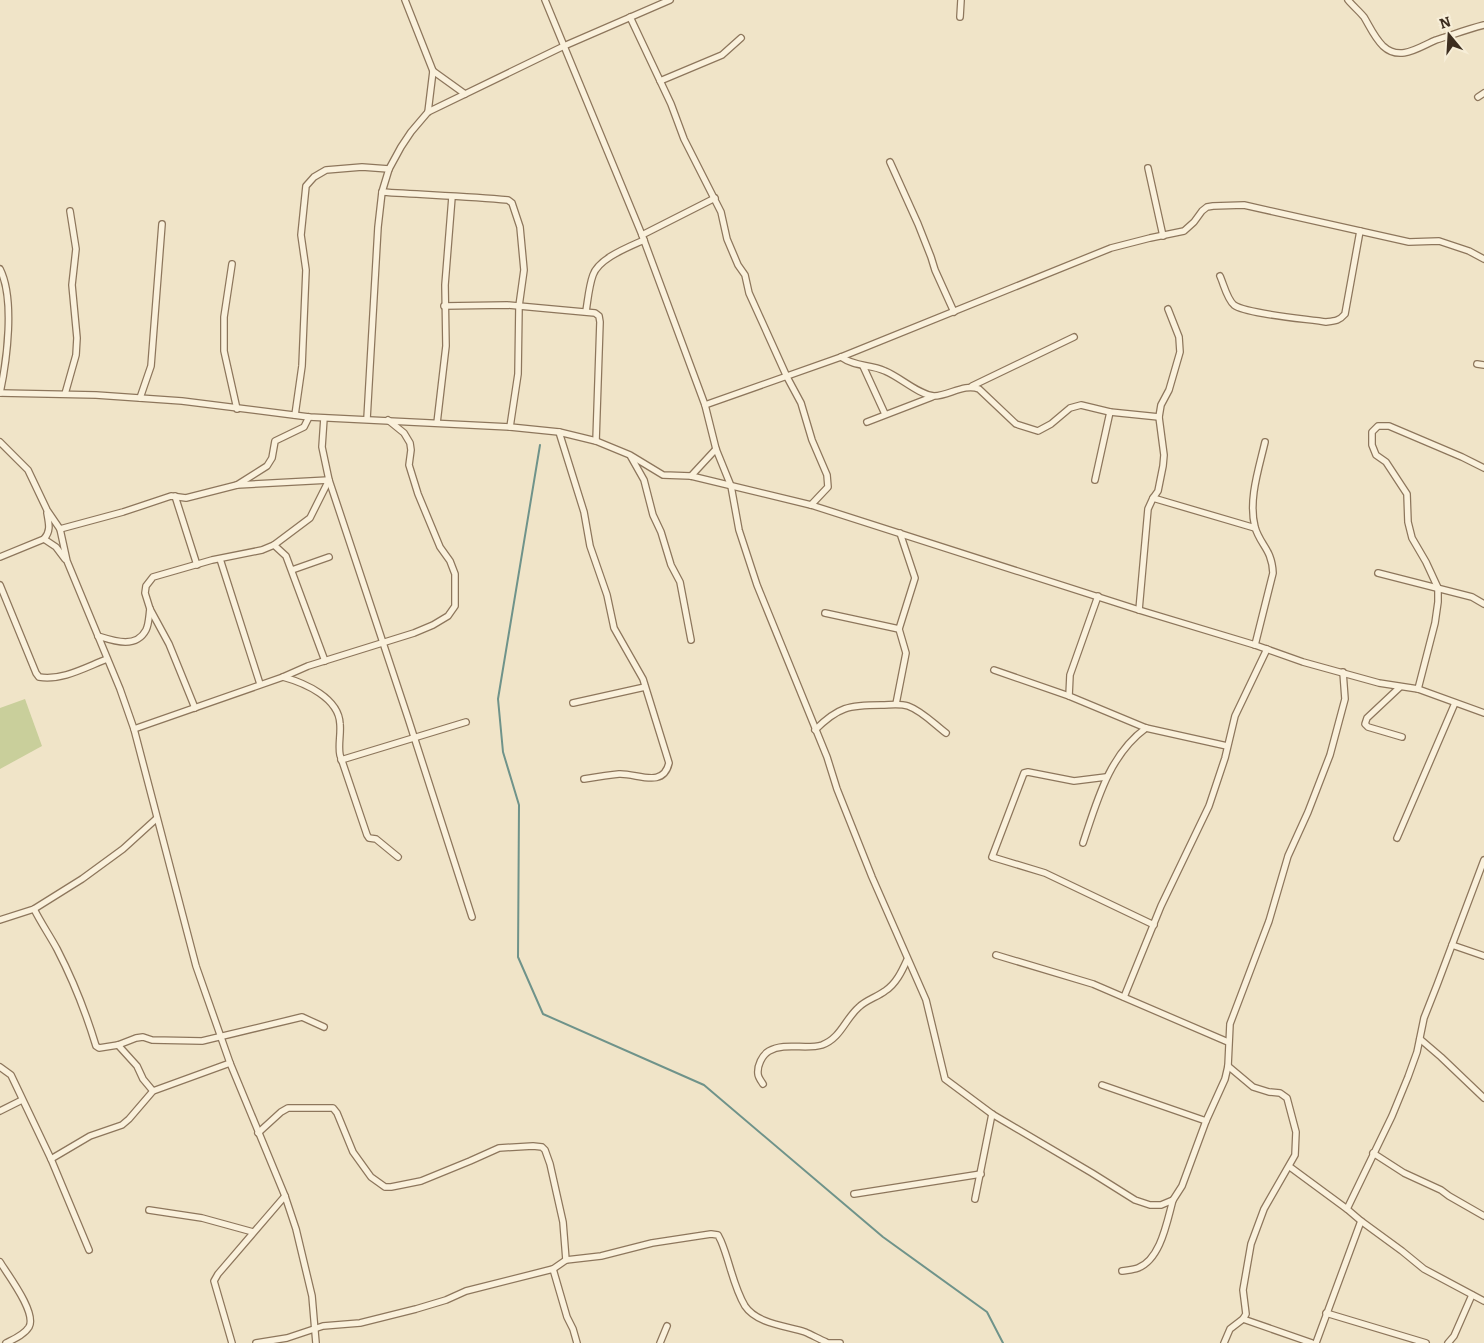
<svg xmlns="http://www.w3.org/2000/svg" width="1484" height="1343" font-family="Bitter,serif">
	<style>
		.pitch { fill: #c9cf9b }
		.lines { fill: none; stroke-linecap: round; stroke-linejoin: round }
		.stream { stroke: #6f938a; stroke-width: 2 }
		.street-casing { stroke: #8d765c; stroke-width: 8 }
		.street { stroke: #faf1dc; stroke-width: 5.5 }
	</style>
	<rect width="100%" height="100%" fill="#f0e4c8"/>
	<polygon class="pitch" points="25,699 42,746 0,769 0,708"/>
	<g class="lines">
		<polyline class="stream" points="540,445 498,699 503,752 519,805 518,957 543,1014 704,1085 883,1237 987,1312 1003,1343"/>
		<defs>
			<g id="street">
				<polyline points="405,0 433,71 428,112"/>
				<polyline points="545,0 642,235 705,405 716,449 731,486 739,530 757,585 827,757 837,789 872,877 926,1000 945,1079 992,1114 1092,1173 1135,1200 1150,1205 1161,1205 1173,1200 1182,1186 1206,1121 1225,1079 1228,1066 1230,1024 1269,921 1288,856 1308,812 1330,755 1345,699 1343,672"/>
				<path d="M1348,0c5,6 11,11 16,17 6,10 10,20 19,29 17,16 36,1 53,-6 16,-5 32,-11 48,-15"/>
				<polyline points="630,17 671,104 684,139 721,212 727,239 738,265 745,275 749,293 787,377 801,403 812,440 827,475 828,487 811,505"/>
				<polyline points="960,17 961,0"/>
				<polyline points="433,71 465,94"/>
				<polyline points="660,81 722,55 741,38"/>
				<polyline points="1478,97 1484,93"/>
				<polyline points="890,162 918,224 931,257 935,270 954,312"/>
				<polyline points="1148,168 1163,236"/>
				<path d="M382,192c42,3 84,4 126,8l4,3 8,24 4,43 -5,36 -1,68 -8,53"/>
				<polyline points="642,235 715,198"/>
				<polyline points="232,264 224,317 224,351 237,409"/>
				<path d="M0,269c15,30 7,91 0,124"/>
				<path d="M1220,276c4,9 7,23 14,29 12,9 74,14 92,17 9,-1 13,-1 19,-8l15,-83"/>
				<polyline points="444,306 507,305 595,313 599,316 600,322 596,441"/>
				<path d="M586,311c2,-12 3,-25 7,-36 6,-17 36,-28 51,-35"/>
				<path d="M841,357c14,10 29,7 44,14 15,6 34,24 49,25 15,0 30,-13 45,-7l37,35 22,7 13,-7 19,-16 11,-3 29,7 49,5"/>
				<polyline points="1477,364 1484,365"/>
				<polyline points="863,366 885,414"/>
				<polyline points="972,386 1074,337"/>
				<polyline points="0,393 96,395 182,401 309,417 510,427 559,432 596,441 630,455 663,475 691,476 811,505 1139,610 1255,645 1303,662 1379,683 1418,689 1484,713"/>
				<polyline points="65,394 76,355 77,338 72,285 76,249 70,211"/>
				<polyline points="140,398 151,366 162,224"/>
				<polyline points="705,405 841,357 1111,248 1150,238 1184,231 1194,222 1202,211 1207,207 1213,206 1244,205 1409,242 1439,241 1469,251 1484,259"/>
				<polyline points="295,415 302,366 306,270 301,235 306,186 314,177 326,170 362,167 389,169"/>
				<polyline points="367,419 378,227 382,192 389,169 401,147 411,132 428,112 564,46 670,0"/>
				<polyline points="867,422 932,397"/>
				<polyline points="437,423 446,346 445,285 452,197"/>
				<path d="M559,432l25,80 6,34 17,49 7,33 29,51 26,84c-6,26 -32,10 -50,11 -11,1 -23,3 -35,5"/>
				<polyline points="0,442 28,470 47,510 60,529 67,561 120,689 134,729 196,966 230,1063 285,1196 296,1229 312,1296 316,1343"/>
				<polyline points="631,457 644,480 653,515 661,532 671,565 680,582 691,640"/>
				<polyline points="691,476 716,449"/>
				<polyline points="1095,480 1110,412"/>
				<polyline points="237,485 329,480 408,718 472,917"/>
				<polyline points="175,496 197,565"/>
				<polyline points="1153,498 1255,528"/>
				<polyline points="60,529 123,512 171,496 186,498 237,485 267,466 272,458 275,441 304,427 309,417"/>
				<polyline points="44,539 56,547 65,559"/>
				<polyline points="274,545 286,556 325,661"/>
				<path d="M0,557l44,-18c7,-8 5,-15 3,-26"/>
				<polyline points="220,559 260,684"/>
				<polyline points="292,570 329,557"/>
				<polyline points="1378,573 1472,597 1484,604"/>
				<path d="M0,585l36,88 3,4c23,4 47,-10 68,-18"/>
				<polyline points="1098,596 1070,675 1069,696 1146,728 1227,746"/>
				<polyline points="1139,610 1148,509 1153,498 1158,491 1163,466 1164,455 1159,417 1161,405 1169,390 1180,352 1179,337 1168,309"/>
				<polyline points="825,613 899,629"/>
				<path d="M98,636c16,5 38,13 48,-6 3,-6 3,-15 4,-21"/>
				<path d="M1255,645l18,-72c-1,-24 -13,-28 -18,-46 -7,-27 4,-59 10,-85"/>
				<polyline points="994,670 1069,696"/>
				<path d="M283,677c22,6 56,21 57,47 1,11 -2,21 0,31l27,80 2,3 7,1 22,18"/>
				<polyline points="1400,687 1367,718 1365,724 1368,727 1402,737"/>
				<polyline points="1418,689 1435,623 1438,602 1438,588 1426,562 1412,538 1408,522 1407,494 1386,462 1376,455 1372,445 1372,432 1378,426 1389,426 1462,457 1484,468"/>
				<polyline points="573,703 645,687"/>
				<polyline points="896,704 906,653 899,629 915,578 900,533"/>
				<polyline points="195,708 169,644 150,609 145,593 146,586 153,577 212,560 262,550 274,545 310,518 329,480 322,447 324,418"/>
				<polyline points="134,729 283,677 308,666 414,633 433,625 448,616 455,606 455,574 450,561 440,547 418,494 409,465 411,450 410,443 404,433 388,420"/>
				<path d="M815,730c23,-23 34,-25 66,-25 9,0 18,-2 27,1 14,5 26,18 38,27"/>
				<polyline points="341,760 466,722"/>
				<polyline points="1106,777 1074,781 1028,772 1024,773 992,857 1045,873 1154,925"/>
				<polyline points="1397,838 1455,703"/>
				<path d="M1083,843c14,-42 26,-88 63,-115"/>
				<polyline points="1484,860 1437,985 1424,1018 1417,1052 1408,1077 1392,1116 1347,1209 1361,1221 1402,1251 1424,1269 1484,1301"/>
				<path d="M34,909c7,14 16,27 23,40 16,31 29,64 39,97l3,2 19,-3 18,-7 7,-1 9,3 50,1 100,-24 22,10"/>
				<polyline points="0,920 34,909 82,879 123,849 156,819"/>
				<polyline points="1452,945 1484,956"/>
				<polyline points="996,955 1093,984 1228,1042"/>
				<polyline points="1124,997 1161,906 1209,806 1225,758 1235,716 1267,649"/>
				<polyline points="1420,1039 1441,1057 1484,1098"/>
				<polyline points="118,1045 137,1066 143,1079 153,1091"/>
				<polyline points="0,1067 11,1075 51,1159 89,1250"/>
				<path d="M763,1084c-2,-3 -5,-7 -5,-10 -1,-8 4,-19 11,-23 16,-9 37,-1 53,-6 19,-7 23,-26 37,-38 7,-7 18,-10 26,-16 11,-7 17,-20 22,-31"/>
				<polyline points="1102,1085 1206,1121"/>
				<polyline points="0,1111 22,1100"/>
				<polyline points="258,1133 281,1112 288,1108 333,1108 337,1113 353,1152 371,1177 385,1187 391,1187 421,1181 470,1161 499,1148 533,1146 542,1147 545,1150 550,1164 563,1222 566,1260"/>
				<polyline points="1373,1153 1404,1173 1441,1190 1449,1196 1484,1216"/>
				<polyline points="51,1159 90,1136 122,1125 129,1119 153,1091 230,1063"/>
				<polyline points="1290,1167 1347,1209"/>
				<polyline points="854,1194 981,1174"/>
				<polyline points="975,1199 992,1114"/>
				<polyline points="149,1210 202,1218 253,1232"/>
				<path d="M0,1262c8,13 37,51 29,65 -5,8 -15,12 -23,16"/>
				<polyline points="553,1269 567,1317 573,1329 577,1343"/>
				<path d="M1122,1271c5,-1 11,-1 16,-3 23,-9 29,-47 35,-68"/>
				<polyline points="1326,1313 1426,1343"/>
				<polyline points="1243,1319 1312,1343"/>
				<polyline points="232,1343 214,1281 218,1274 285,1196"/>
				<path d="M256,1343l31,-5 36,-12 37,-3 56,-14 30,-9 20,-9 87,-22 13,-9 35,-4 51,-13 59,-9 7,1 3,6c9,21 12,45 24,65 12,18 42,20 60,26 7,3 14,7 21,10"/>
				<polyline points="660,1343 667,1326"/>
				<polyline points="825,1343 840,1343"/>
				<polyline points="1224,1343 1230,1329 1243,1319 1246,1314 1243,1290 1251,1244 1264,1209 1295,1155 1296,1132 1287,1098 1280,1093 1269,1092 1253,1087 1228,1066"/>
				<polyline points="1316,1343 1361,1221"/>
				<polyline points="1448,1343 1454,1336 1472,1295"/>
			</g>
		</defs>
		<use href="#street" class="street-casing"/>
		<use href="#street" class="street"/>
	</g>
	<g transform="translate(1449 35) rotate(342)" stroke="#f7eed8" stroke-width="4" paint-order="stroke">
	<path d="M0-4L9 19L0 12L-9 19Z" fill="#3d2e20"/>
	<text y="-8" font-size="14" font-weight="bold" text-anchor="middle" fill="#3d2e20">N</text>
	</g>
</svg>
